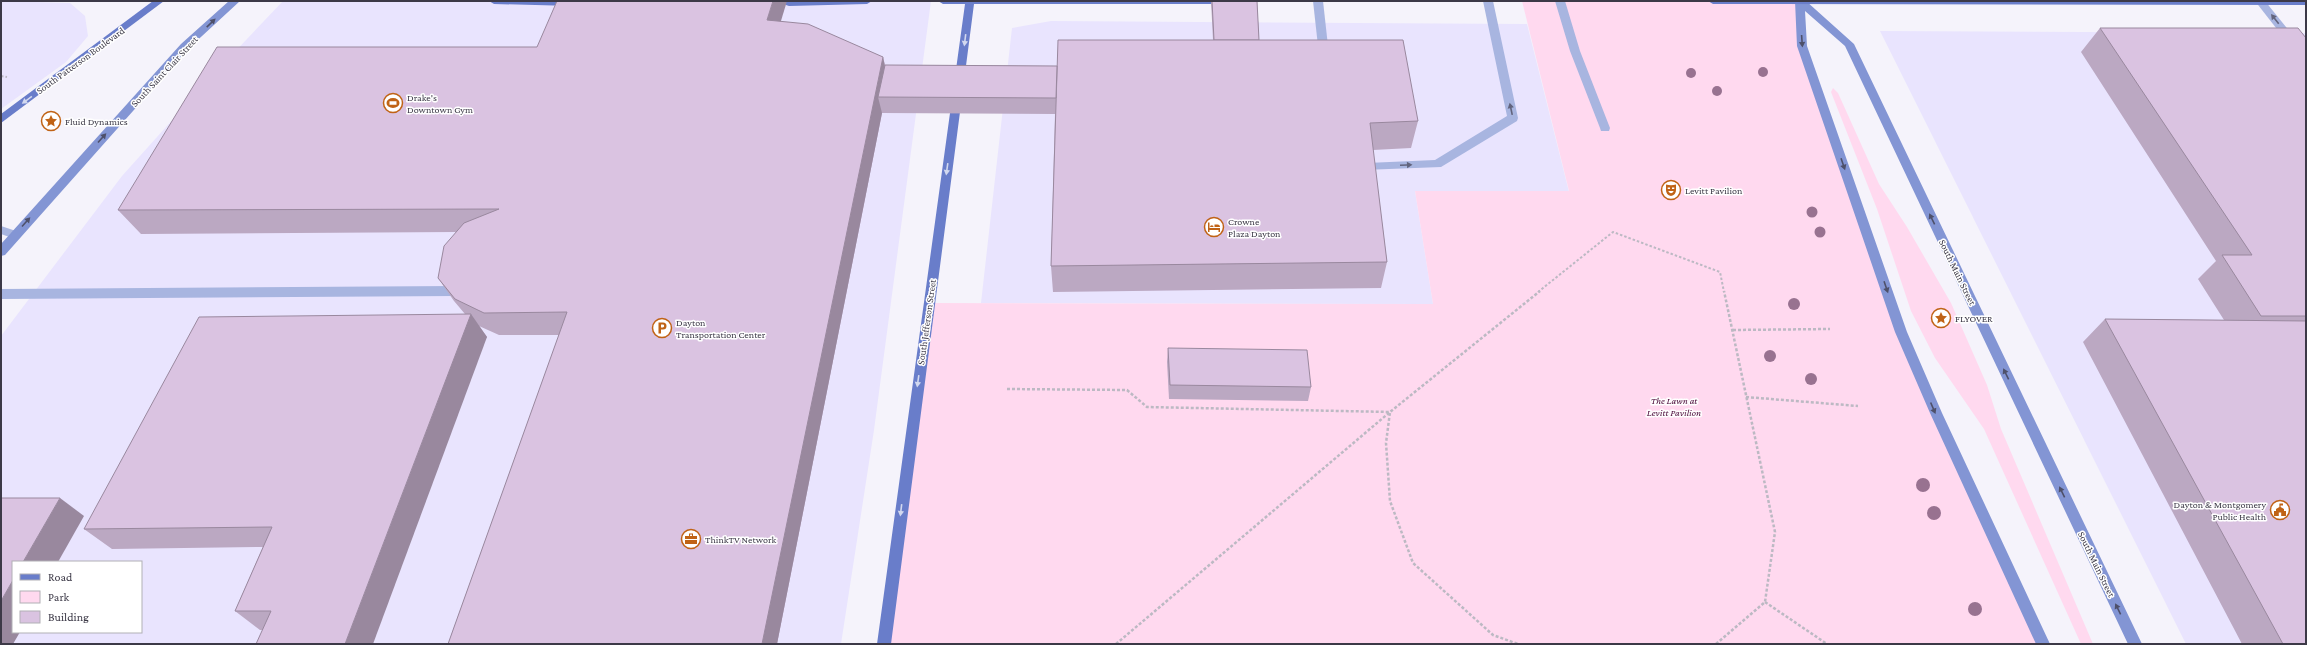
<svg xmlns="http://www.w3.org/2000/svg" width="2307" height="645" font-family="'Crimson Pro',serif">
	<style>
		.built { fill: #e9e4fe; fill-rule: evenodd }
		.green { fill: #ffd9ef }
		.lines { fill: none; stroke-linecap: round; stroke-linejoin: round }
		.path-far1 { stroke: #bcb9c3; stroke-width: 2; stroke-dasharray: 2.5 2; stroke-linecap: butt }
		.path { stroke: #bcb9c3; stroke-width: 2.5; stroke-dasharray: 3 2; stroke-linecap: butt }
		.lane { fill: #a8b5e0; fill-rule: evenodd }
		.secondary { fill: #8395d4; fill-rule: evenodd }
		.primary { fill: #697dca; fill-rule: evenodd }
		.tree { fill: #987290 }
		.wall { fill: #bba8c2 }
		.shaded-wall { fill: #99889e }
		.building { fill: #dac3e1; stroke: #99889e }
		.oneway { fill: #62647d }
		.oneway2 { fill: #4e506a }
		.oneway3 { fill: #d2d8ef }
		.labels { text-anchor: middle; stroke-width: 3; stroke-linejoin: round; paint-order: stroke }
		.street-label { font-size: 10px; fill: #3c3947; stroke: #fff }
		.poi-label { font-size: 10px; fill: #3c3947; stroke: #fff; text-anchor: start }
		.park-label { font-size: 10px; font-style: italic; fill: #4b0939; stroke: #fff }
	</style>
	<rect width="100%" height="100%" fill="#f5f3fb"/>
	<g class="built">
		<polygon points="1,1 70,3 85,16 88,36 66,62 1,109"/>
		<path d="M283,1h648l-57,429 -33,214h-840v-308l121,-160 87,-97zM13,562h128v70h-128z"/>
		<polygon points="1051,21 1527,24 1569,192 1415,191 1433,304 981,303 1012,28"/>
		<polygon points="1880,31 2306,33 2306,644 2186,644"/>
	</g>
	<g class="green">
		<polygon points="1522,1 1801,2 1802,46 1901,332 2043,644 884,644 929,303 1433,304 1415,191 1569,191"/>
		<polygon points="1833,88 1838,93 1879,184 1907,227 1951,303 1987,385 2001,429 2093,644 2081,644 1984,429 1935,358 1911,311 1877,209 1831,92"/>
	</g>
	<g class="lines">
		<g class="path-far1">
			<polyline points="1,76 7,77"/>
			<polyline points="1538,292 1613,232 1720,272 1724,292"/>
		</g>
		<g class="path">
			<polyline points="1733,330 1830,329"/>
			<polyline points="1007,389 1127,390 1147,407 1390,412 1540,291"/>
			<polyline points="1746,397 1858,406"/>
			<polyline points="1765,602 1827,644"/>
			<polyline points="1116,644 1390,412 1386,443 1390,501 1413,563 1493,635 1518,644"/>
			<polyline points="1716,644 1765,602 1775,532 1724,291"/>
		</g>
		<g class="lane">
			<polygon points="1313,1 1323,1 1329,55 1324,58 1319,55"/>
			<polygon points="1483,1 1493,1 1518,118 1517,121 1441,167 1363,170 1362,167 1367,163 1435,160 1507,116"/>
			<polygon points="1555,1 1565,1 1580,51 1610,128 1609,131 1601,131 1600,128 1570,51"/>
			<polygon points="2255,1 2265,1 2306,52 2306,62 2302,61"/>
			<polygon points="1,226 19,232 21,235 19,238 15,239 1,234"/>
			<polygon points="456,286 460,288 462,291 460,294 456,296 1,299 1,289"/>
		</g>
		<g class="secondary">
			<polygon points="229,1 240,1 189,48 5,255 1,256 1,244 181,44"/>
			<polygon points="1795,1 1806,1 1854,44 2142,644 2128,644 1845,46 1805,11 1807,46 1907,332 1942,413 2050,644 2036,644 1930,413 1895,332 1797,46"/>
		</g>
		<g class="primary">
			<polygon points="153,1 164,1 1,123 1,114"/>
			<polygon points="489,1 576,1 577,3 572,6 494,4"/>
			<polygon points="785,1 872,1 867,4 789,6 786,5"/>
			<polygon points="938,1 1216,1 1211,4 974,4 891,644 877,644 965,4 943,4"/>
			<polygon points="1708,1 2306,1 2306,5 1713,4"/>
		</g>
	</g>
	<g class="tree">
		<circle cx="1763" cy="72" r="5"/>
		<circle cx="1691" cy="73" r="5"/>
		<circle cx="1717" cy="91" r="5"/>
		<circle cx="1812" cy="212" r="5.5"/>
		<circle cx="1820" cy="232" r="5.5"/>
		<circle cx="1794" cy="304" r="6"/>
		<circle cx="1770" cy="356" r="6"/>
		<circle cx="1811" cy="379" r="6"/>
		<circle cx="1923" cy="485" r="7"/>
		<circle cx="1934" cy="513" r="7"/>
		<circle cx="1975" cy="609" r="7"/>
	</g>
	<g class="wall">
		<polygon points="1211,1 1257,1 1259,40 1418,121 1411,148 1373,150 1387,262 1381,288 1053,292 1051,266 1055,114 882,113 777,644 448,644 559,335 499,335 479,326 487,337 263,630 260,630 235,611 263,547 112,549 84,529 465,314 454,301 438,278 456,232 141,234 118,210 537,47 781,21 883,57 885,65 1057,66 1213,40"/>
		<polygon points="2100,28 2306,38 2306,644 2242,644 2083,342 2105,319 2224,320 2198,279 2216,261 2081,52"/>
		<polygon points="1168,348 1311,387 1308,401 1169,399 1167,362"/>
	</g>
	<g class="shaded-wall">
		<polygon points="773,1 787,1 774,44 767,20"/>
		<polygon points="883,57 888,81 878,97 882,113 777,644 762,644"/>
		<polygon points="471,314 487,337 373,644 345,644"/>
		<polygon points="60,498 84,516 58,562 23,562"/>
		<polygon points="13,580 13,632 20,632 13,644 1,644 1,601"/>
	</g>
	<g class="building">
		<polygon points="557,1 773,1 767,20 808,24 883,57 762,644 448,644 567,312 484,313 455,299 438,278 444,246 464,223 499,209 118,210 217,47 537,47"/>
		<polygon points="1212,1 1257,1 1259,40 1214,40"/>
		<polygon points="2100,28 2298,28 2306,38 2306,316 2261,316 2222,255 2252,255"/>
		<polygon points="1058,40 1403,40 1418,121 1370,123 1387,262 1051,266"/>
		<polygon points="885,65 1057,66 1056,98 878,97"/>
		<polygon points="471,314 345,644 256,644 271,611 235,611 272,527 84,529 199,317"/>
		<polygon points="2105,319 2306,321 2306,644 2283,644"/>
		<polygon points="1168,348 1307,350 1311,387 1170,385"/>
		<polygon points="1,498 60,498 23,562 13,562 13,580 1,601"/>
	</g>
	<defs><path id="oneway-solid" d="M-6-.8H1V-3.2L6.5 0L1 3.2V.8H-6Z"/></defs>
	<g class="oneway">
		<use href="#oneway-solid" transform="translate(2275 19) rotate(-128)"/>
		<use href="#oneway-solid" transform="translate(1511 109) rotate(-102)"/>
		<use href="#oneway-solid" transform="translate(1406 165) rotate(-3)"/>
	</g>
	<g class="oneway2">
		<use href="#oneway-solid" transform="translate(211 23) rotate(-44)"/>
		<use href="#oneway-solid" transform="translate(1802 41) rotate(86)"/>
		<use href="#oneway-solid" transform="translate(102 138) rotate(-48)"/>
		<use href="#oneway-solid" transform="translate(1843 164) rotate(71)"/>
		<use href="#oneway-solid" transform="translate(1932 219) rotate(-116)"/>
		<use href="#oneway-solid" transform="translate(26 222) rotate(-48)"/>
		<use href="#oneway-solid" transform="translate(1886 287) rotate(71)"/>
		<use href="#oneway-solid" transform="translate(2006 374) rotate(-116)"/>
		<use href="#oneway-solid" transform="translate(1933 408) rotate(67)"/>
		<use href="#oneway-solid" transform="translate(2062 492) rotate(-116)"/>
		<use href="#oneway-solid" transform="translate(2118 609) rotate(-116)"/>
	</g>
	<g class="oneway3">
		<use href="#oneway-solid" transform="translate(965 40) rotate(97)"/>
		<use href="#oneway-solid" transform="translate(27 100) rotate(144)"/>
		<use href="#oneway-solid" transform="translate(947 169) rotate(98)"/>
		<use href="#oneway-solid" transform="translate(918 381) rotate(98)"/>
		<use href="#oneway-solid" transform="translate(901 510) rotate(97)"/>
	</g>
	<defs>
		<symbol id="stadium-ring" viewBox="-11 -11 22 22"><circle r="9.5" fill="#fff" stroke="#c06316" stroke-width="1.5"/><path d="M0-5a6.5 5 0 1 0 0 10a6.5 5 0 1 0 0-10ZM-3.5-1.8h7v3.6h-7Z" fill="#c06316"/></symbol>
		<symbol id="sight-ring" viewBox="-11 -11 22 22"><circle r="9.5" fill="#fff" stroke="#c06316" stroke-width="1.5"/><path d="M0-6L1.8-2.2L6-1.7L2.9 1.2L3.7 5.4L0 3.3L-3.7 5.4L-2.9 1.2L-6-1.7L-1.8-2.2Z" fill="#c06316"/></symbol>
		<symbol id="theatre-ring" viewBox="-11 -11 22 22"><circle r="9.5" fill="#fff" stroke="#c06316" stroke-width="1.5"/><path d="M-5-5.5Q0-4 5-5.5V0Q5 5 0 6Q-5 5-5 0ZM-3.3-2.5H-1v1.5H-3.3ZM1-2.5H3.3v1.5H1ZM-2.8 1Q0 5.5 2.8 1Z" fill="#c06316"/></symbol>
		<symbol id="hotel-ring" viewBox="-11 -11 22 22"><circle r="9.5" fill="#fff" stroke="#c06316" stroke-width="1.5"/><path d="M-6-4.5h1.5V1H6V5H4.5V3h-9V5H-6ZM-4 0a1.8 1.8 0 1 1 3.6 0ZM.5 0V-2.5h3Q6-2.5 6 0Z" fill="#c06316"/></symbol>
		<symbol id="parking-ring" viewBox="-11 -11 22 22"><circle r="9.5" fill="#fff" stroke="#c06316" stroke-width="1.5"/><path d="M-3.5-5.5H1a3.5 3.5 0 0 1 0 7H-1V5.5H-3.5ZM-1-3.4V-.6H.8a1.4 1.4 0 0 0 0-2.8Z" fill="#c06316"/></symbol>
		<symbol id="civic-ring" viewBox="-11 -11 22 22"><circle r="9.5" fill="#fff" stroke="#c06316" stroke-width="1.5"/><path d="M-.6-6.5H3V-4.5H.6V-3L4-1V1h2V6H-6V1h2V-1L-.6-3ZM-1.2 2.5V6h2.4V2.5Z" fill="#c06316"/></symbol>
		<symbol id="office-ring" viewBox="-11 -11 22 22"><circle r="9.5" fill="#fff" stroke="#c06316" stroke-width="1.5"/><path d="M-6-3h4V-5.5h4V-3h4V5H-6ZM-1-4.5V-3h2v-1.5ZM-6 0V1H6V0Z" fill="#c06316"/></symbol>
	</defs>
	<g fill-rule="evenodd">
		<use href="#stadium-ring" x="382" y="92" width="22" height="22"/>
		<use href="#sight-ring" x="40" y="110" width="22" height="22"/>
		<use href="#theatre-ring" x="1660" y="179" width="22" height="22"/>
		<use href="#hotel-ring" x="1203" y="216" width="22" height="22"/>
		<use href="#sight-ring" x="1930" y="307" width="22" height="22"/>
		<use href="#parking-ring" x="651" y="317" width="22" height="22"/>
		<use href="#civic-ring" x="2269" y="499" width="22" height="22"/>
		<use href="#office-ring" x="680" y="528" width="22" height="22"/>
	</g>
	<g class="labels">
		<g class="street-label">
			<text transform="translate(80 60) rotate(-36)" y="4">South Patterson Boulevard</text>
			<text transform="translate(164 71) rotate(-47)" y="4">South Saint Clair Street</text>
			<text transform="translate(1958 272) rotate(64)" y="4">South Main Street</text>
			<text transform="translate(926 322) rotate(-82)" y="4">South Jefferson Street</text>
			<text transform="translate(2097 564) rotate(64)" y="4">South Main Street</text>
		</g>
		<g class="poi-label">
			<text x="407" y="101">Drake's<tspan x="407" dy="12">Downtown Gym</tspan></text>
			<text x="65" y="125">Fluid Dynamics</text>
			<text x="1685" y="194">Levitt Pavilion</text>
			<text x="1228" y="225">Crowne<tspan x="1228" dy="12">Plaza Dayton</tspan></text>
			<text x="1955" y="322">FLYOVER</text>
			<text x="676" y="326">Dayton<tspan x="676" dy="12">Transportation Center</tspan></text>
			<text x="2266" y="508" text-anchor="end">Dayton &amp; Montgomery<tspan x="2266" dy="12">Public Health</tspan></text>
			<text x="705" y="543">ThinkTV Network</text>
		</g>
		<g class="park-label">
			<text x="1674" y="404">The Lawn at<tspan x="1674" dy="12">Levitt Pavilion</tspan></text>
		</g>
	</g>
	<rect width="2307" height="645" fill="none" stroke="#3c3947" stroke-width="4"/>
	<rect x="12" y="561" width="130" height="72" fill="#ffffff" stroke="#b1b0b5"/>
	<rect x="20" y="574" width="20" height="6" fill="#697dca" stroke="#b1b0b5"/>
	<text x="48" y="581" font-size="12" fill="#3c3947">Road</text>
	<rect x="20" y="591" width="20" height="12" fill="#ffd9ef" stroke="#b1b0b5"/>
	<text x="48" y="601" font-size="12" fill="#3c3947">Park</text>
	<rect x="20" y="611" width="20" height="12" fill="#dac3e1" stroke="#b1b0b5"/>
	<text x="48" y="621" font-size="12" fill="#3c3947">Building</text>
</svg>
